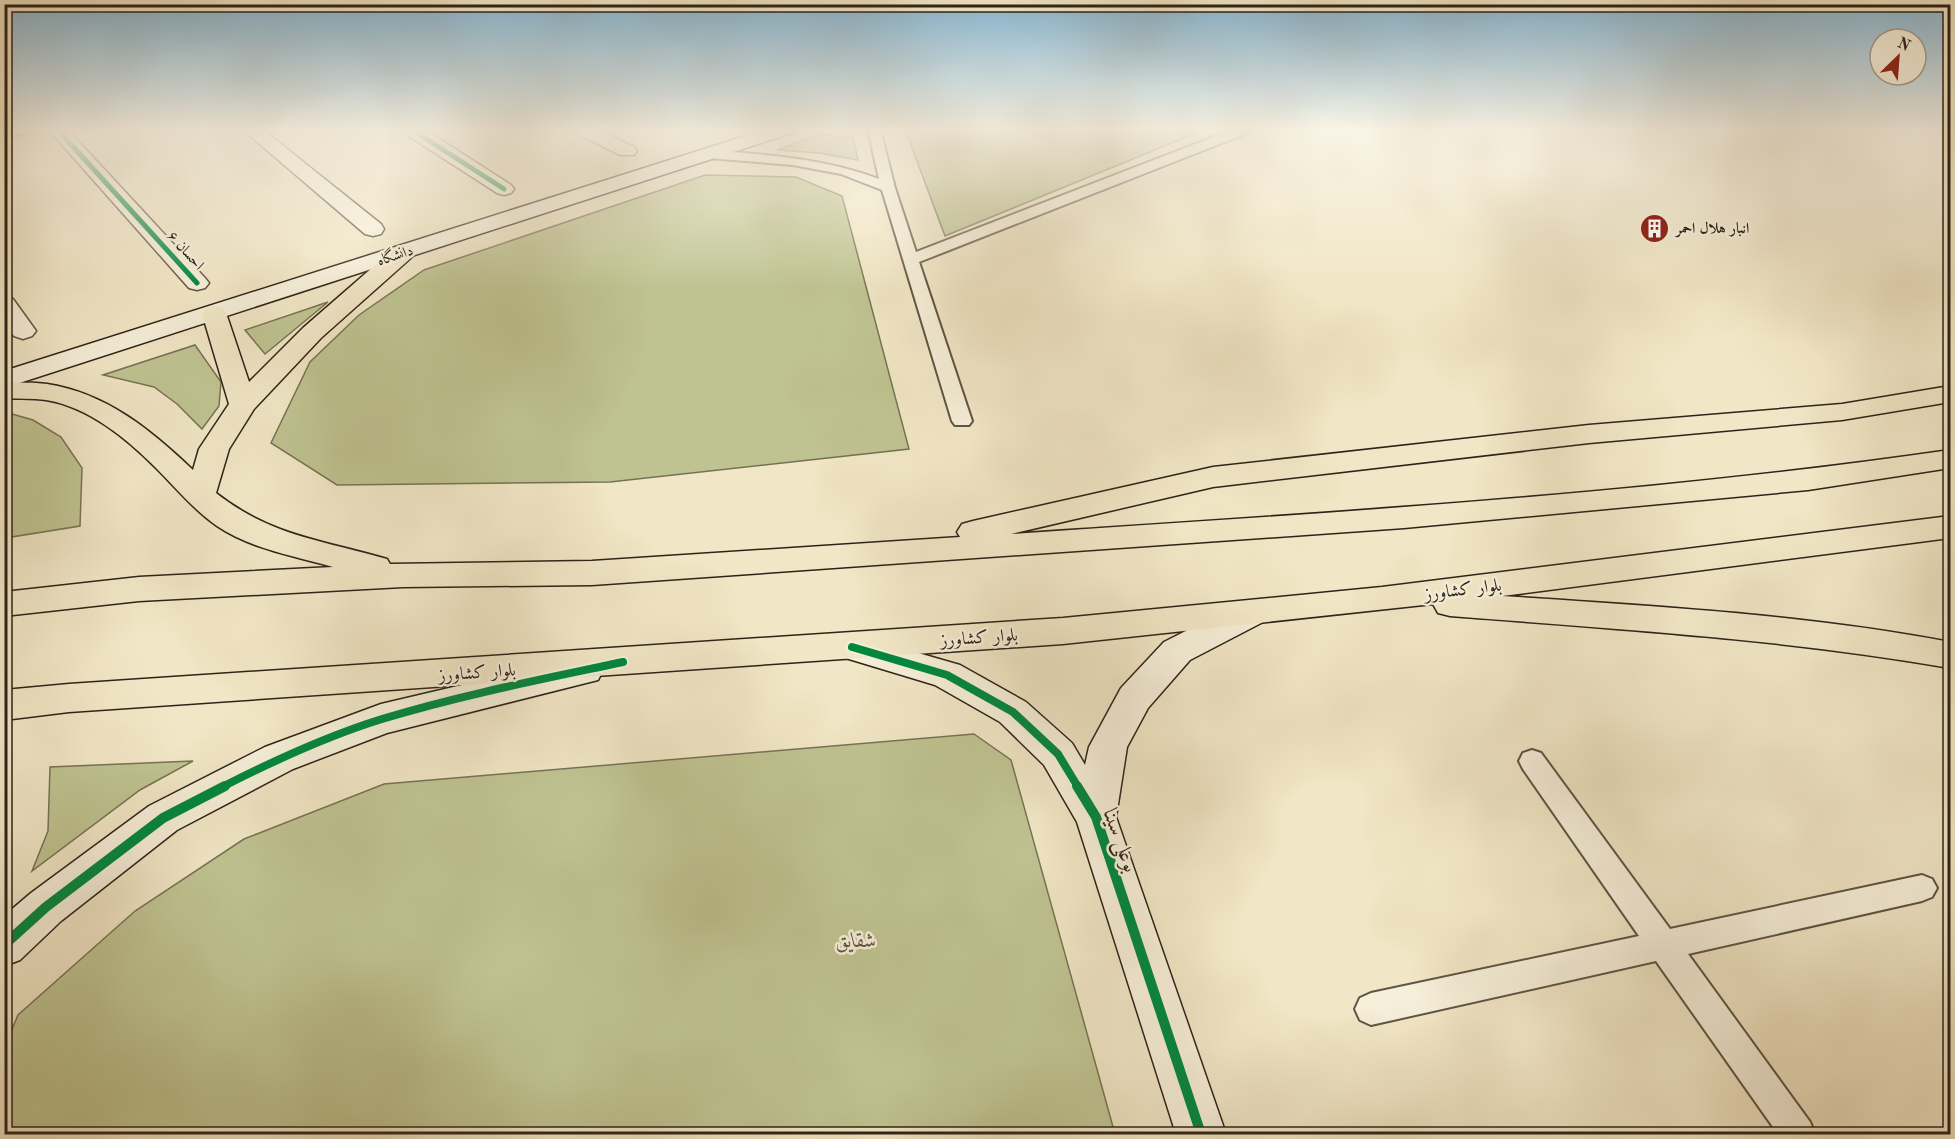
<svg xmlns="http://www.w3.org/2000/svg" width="1955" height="1139" font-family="'Old Standard TT',Amiri,serif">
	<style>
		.green { fill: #bfc391; stroke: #767355; stroke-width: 1.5 }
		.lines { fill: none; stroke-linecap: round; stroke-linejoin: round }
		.lane-casing { stroke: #5f5444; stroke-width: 4 }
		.street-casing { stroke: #5f5444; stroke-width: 3 }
		.secondary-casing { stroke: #2e2319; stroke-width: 3 }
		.primary-casing { stroke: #2e2319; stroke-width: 3 }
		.lane { fill: #f6efd9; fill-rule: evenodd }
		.street { fill: #f6efd9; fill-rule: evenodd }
		.secondary { fill: #f6efd9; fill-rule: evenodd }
		.primary { fill: #f1e6c5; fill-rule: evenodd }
		.cycleway-far2-casing { stroke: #f6efd9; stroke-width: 8 }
		.cycleway-far1-casing { stroke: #f6efd9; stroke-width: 12 }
		.cycleway-casing { stroke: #f6efd9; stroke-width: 14 }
		.cycleway-far2 { stroke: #00873e; stroke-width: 5 }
		.cycleway-far1 { stroke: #00873e; stroke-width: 8 }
		.cycleway { stroke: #00873e; stroke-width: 10 }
		.labels { text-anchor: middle; stroke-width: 5; stroke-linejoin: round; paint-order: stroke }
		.far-poi-label { font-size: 15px; font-weight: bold; fill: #2e2319; stroke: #f6efd9; text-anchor: start }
		.far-street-label { font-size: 15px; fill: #2e2319; stroke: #f6efd9 }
		.street-label { font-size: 18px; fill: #2e2319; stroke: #f6efd9 }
		.near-street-label { font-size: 21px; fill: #2e2319; stroke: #f6efd9 }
		.near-park-label { font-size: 21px; font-style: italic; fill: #5a533d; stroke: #f6efd9 }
	</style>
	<rect width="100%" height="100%" fill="#f1e6c5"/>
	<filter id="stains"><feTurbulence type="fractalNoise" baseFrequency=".00333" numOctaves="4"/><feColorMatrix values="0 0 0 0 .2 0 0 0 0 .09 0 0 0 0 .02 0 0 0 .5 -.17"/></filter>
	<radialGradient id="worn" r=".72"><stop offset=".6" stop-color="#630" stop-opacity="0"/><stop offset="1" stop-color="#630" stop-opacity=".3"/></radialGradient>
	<g class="green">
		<polygon points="905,129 1206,129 945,236"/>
		<polygon points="822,134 853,138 858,160 819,153 777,150"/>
		<polygon points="705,175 796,177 842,196 909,449 610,482 337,485 271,443 310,362 359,315 424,270"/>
		<polygon points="328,302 265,354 245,330"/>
		<polygon points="195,345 221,382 219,406 202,429 177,404 154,387 103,375"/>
		<polygon points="5,412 33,420 61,437 82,468 80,526 5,538"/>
		<polygon points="974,734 1011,760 1115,1134 5,1134 5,1046 18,1015 135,911 244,839 384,784"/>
		<polygon points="193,761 140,790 32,871 48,831 50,767"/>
	</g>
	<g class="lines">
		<defs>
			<g id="lane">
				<path d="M868,129h12l15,59 21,64 318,-123h17l-1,3 -331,130 53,159 -3,4h-14l-3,-4 -70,-231 -41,-16 -48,-9 -85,-7 -7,-4 7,-4c59,5 116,8 171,29z"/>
				<polygon points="1532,750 1541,753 1670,929 1922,875 1932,879 1937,888 1932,897 1922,901 1688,954 1810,1122 1815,1134 1778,1134 1656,961 1371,1025 1360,1020 1355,1009 1360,998 1371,993 1639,936 1523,769 1519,761 1523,753"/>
			</g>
			<g id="street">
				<polygon points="48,129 67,129 205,278 209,283 205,288 197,290 189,288"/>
				<polygon points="242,129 262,129 381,224 384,229 381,234 373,236 365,234"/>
				<polygon points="402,129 424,129 511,185 514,189 511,193 504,195 497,193 404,133"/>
				<polygon points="574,129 597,129 634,147 637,151 634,155 620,155 576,133"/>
				<polygon points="4,297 13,299 36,331 32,336 23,339 14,336 4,323"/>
			</g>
			<g id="secondary">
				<polygon points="4,129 30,129 27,133 4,138"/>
				<polygon points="767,129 795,129 792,133 4,388 4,371"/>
				<polygon points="1251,601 1263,604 1268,613 1263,622 1190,660 1148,708 1127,747 1116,817 1226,1134 1176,1134 1077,822 1044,765 1000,722 935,685 839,656 834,647 839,638 852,634 960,665 1026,702 1072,743 1085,765 1089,747 1121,688 1164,642 1239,604"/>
				<polygon points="585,656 598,660 603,670 598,680 387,733 293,769 177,830 61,921 20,960 4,966 4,916 31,893 149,806 265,747 381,704"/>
			</g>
			<g id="primary">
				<path d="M404,245l8,2 3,5 -3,5 -91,81 -67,71 -25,40 -13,44c55,43 106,47 171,66l3,5 202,-3 368,-24 -3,-5 5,-8 11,-3 240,-54 376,-42 253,-21 108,-18v16l-108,18 -253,23 -376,44 -202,47c314,-21 628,-39 939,-84v18l-142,22 -404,38 -812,57 -189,2 -264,14 -135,15v-24l135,-15 194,-10c-39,-11 -82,-18 -116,-41 -23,-16 -40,-37 -60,-57 -30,-30 -68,-62 -111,-69 -14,-2 -28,-1 -42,-2v-16c14,1 29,0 43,2 59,9 104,46 146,86l6,-21 30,-45 -27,-91 3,-5 9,-2 9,2 3,5 23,69 54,-54 93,-81z"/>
				<path d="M1950,516v22l-448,58c150,10 301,18 448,46v26c-166,-29 -333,-39 -500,-52l-12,-3 -5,-9 -370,40 -994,68 -65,8v-30l65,-6 994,-66 319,-31z"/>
			</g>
		</defs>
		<use href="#lane" class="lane-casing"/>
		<use href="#street" class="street-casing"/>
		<use href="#secondary" class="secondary-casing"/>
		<use href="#primary" class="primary-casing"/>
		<use href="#lane" class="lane"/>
		<use href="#street" class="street"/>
		<use href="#secondary" class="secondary"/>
		<use href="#primary" class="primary"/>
		<defs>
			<g id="cycleway-far2">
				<polyline points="57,129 197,283"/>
				<polyline points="411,129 504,189"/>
			</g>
			<g id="cycleway-far1">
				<polyline points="852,647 947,675 1013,712 1058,754 1078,787"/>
				<path d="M222,787c51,-26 105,-51 160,-68 79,-24 161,-40 241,-57"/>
			</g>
			<g id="cycleway">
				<polyline points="1077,786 1096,817 1201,1134"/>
				<polyline points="4,945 46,907 163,818 225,786"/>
			</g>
		</defs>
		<use href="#cycleway-far2" class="cycleway-far2-casing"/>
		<use href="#cycleway-far1" class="cycleway-far1-casing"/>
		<use href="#cycleway" class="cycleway-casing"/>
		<use href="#cycleway-far2" class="cycleway-far2"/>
		<use href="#cycleway-far1" class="cycleway-far1"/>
		<use href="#cycleway" class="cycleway"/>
	</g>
	<linearGradient id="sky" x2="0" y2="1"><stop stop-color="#89b8d4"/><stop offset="0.45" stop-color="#f9f4e5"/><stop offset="1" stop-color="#f9f4e5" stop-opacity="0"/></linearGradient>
	<rect width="1955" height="288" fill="url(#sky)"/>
	<defs>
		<symbol id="building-disc" viewBox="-11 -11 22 22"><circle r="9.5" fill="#8f2418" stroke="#f6efd9"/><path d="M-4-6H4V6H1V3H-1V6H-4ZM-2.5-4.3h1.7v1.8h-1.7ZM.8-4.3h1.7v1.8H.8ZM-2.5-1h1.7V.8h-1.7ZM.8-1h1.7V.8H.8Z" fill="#fff"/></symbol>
	</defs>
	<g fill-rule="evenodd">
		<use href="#building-disc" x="1638" y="212" width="33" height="33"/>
	</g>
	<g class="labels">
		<g class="far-poi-label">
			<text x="1676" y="233">انبار هلال احمر</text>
		</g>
		<g class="far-street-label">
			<text transform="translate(186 250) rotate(48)" y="5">احسان ۶</text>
			<text transform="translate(395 255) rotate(-18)" y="5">دانشگاه</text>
		</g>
		<g class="street-label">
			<text transform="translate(1463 589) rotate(-7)" y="6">بلوار کشاورز</text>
			<text transform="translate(979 637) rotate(-4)" y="6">بلوار کشاورز</text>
			<text transform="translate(477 672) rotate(-4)" y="6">بلوار کشاورز</text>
		</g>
		<g class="near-street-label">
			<text transform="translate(1121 840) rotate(70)" y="7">بوعلی سینا</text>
		</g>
		<g class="near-park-label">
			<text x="856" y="947">شقایق</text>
		</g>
	</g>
	<rect width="1955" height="1139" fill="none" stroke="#f1e6c5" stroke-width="24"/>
	<rect x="6" y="6" width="1943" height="1127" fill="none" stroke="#2e2319" stroke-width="3"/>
	<rect x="12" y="12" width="1931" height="1115" fill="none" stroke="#2e2319" stroke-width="1.5"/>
	<g transform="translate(1898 57) rotate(25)"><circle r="28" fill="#f6efd9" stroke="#a69d8c" stroke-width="1.5"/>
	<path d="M0-4.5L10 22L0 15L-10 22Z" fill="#8f2418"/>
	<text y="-9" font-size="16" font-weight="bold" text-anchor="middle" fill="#2e2319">N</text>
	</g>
	<rect width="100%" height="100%" filter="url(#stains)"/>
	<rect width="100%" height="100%" fill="url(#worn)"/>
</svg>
